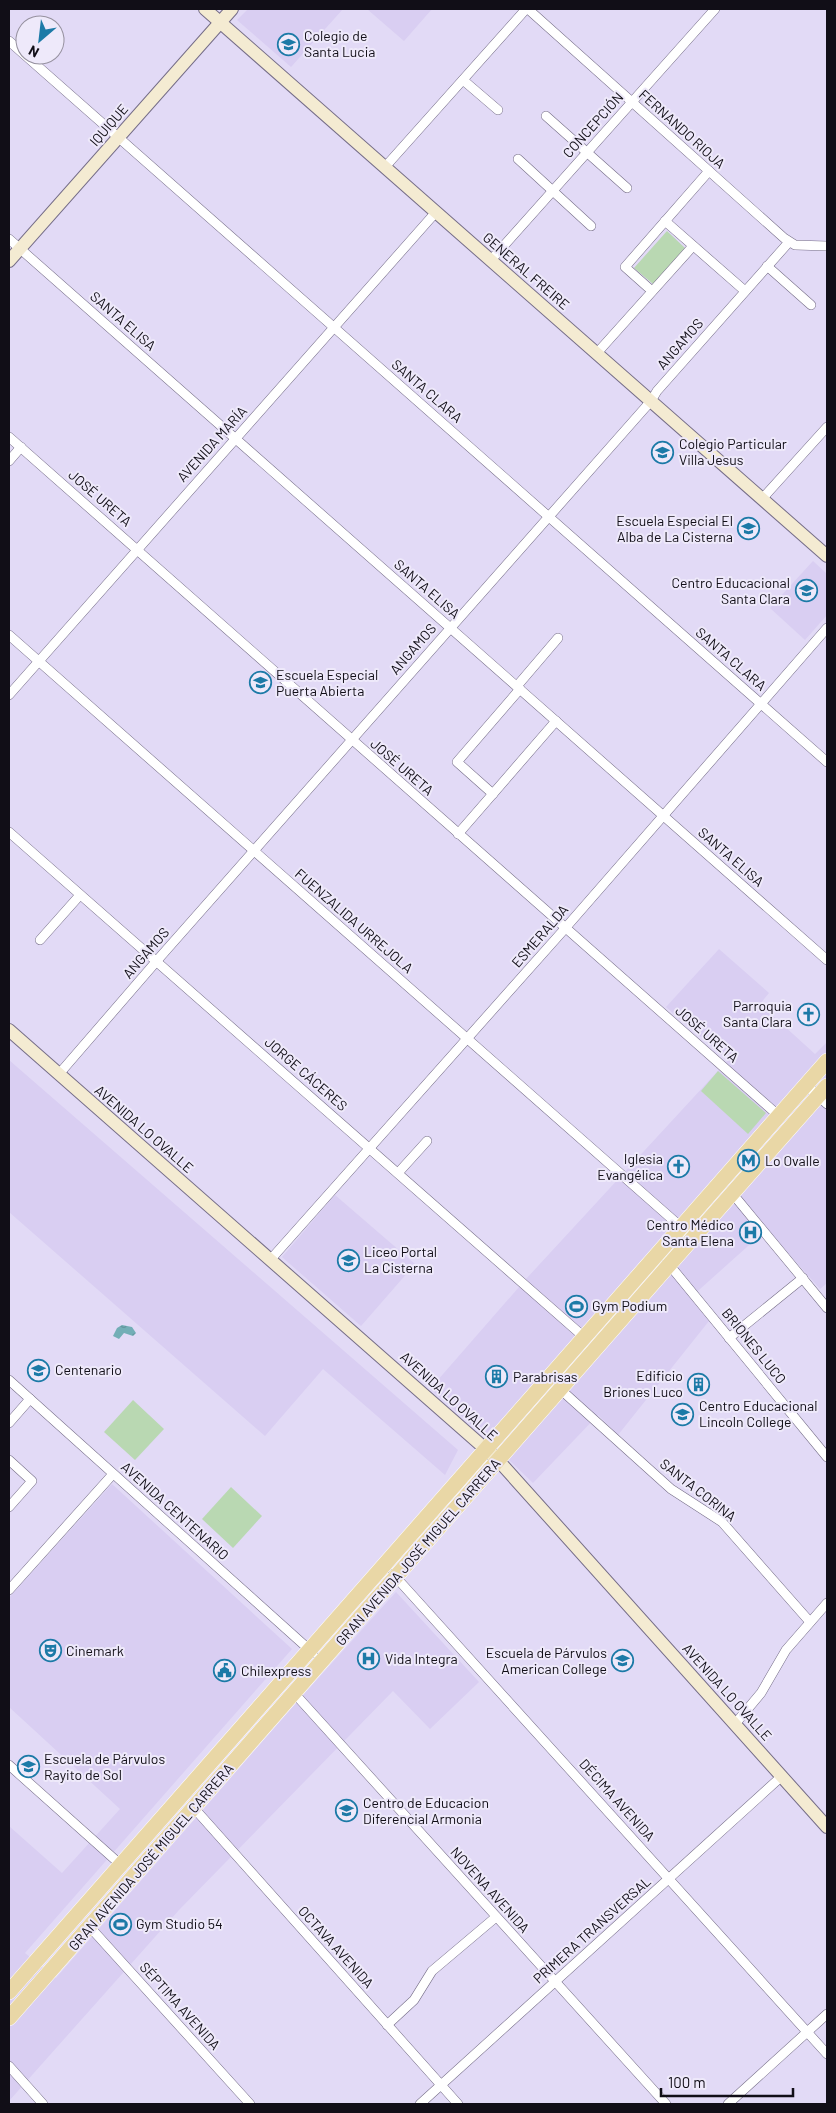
<svg xmlns="http://www.w3.org/2000/svg" width="836" height="2113" font-family="Barlow,sans-serif">
	<style>
		.built { fill: #d9cef2 }
		.grass { fill: #b9d8b2 }
		.water { fill: url(#water-ripples) }
		.lines { fill: none; stroke-linecap: round; stroke-linejoin: round }
		.street-casing { stroke: #756d87; stroke-width: 10 }
		.secondary-casing { stroke: #756d87; stroke-width: 14 }
		.primary-casing { stroke: #fff; stroke-width: 16 }
		.street { stroke: #fff; stroke-width: 9 }
		.secondary { stroke: #f4ebd2; stroke-width: 12 }
		.primary { stroke: #e9d7a6; stroke-width: 15 }
		.labels { text-anchor: middle; stroke-width: 4; stroke-linejoin: round; paint-order: stroke }
		.poi-label { font-size: 14px; fill: #110e17; stroke: #eee9fa; text-anchor: start }
		.street-label { font-size: 14px; fill: #110e17; stroke: #eee9fa }
	</style>
	<defs>
		<pattern id="water-ripples" width="26" height="14" patternUnits="userSpaceOnUse" patternTransform="scale(1.25)"><rect width="26" height="14" fill="#73aeb6"/><path d="M2 4q2-2 4 0t4 0M15 11q2-2 4 0t4 0" fill="none" stroke="#62949c"/></pattern>
	</defs>
	<rect width="100%" height="100%" fill="#e2daf6"/>
	<g class="built">
		<polygon points="248,9 343,9 291,67 237,20"/>
		<polygon points="367,9 432,9 404,41"/>
		<polygon points="813,561 827,574 827,615 805,640 770,608"/>
		<polygon points="719,949 769,993 760,1004 815,1054 827,1042 827,1283 820,1289 767,1229 690,1298 709,1321 618,1435 598,1415 533,1483 480,1432 430,1389 526,1279 728,1060 666,1007"/>
		<polygon points="9,1060 458,1450 445,1475 323,1369 265,1436 9,1212"/>
		<polygon points="335,1195 415,1264 361,1326 282,1257"/>
		<polygon points="112,1484 292,1649 25,1953 56,1978 305,1693 396,1592 479,1682 430,1729 393,1691 179,1910 9,2101 9,1826 62,1873 120,1809 9,1707 9,1598"/>
	</g>
	<g class="grass">
		<polygon points="667,231 685,248 653,284 634,268"/>
		<polygon points="718,1071 766,1113 748,1134 701,1091"/>
		<polygon points="133,1400 164,1429 135,1460 104,1432"/>
		<polygon points="231,1487 262,1516 233,1548 202,1519"/>
	</g>
	<polygon class="water" points="122,1325 132,1327 136,1333 133,1336 124,1333 119,1339 113,1336 117,1328"/>
	<g class="lines">
		<defs>
			<g id="street">
				<polyline points="528,9 784,238 795,245 827,246"/>
				<polyline points="9,41 827,762"/>
				<polyline points="463,80 498,110"/>
				<polyline points="546,116 627,188"/>
				<polyline points="518,159 591,226"/>
				<polyline points="385,167 526,9"/>
				<polyline points="665,221 745,291"/>
				<polyline points="9,239 827,960"/>
				<polyline points="491,260 715,9"/>
				<polyline points="767,266 811,305"/>
				<polyline points="652,291 625,267 709,171"/>
				<polyline points="597,353 693,246"/>
				<polyline points="9,437 779,1116"/>
				<polyline points="9,461 21,447"/>
				<polyline points="762,499 827,427"/>
				<polyline points="9,635 681,1227"/>
				<polyline points="517,686 558,638"/>
				<polyline points="9,695 436,212"/>
				<polyline points="493,794 457,762 520,689"/>
				<polyline points="9,832 584,1337"/>
				<polyline points="458,834 556,721"/>
				<polyline points="40,940 80,895"/>
				<polyline points="59,1074 161,956 651,401 657,391 789,242"/>
				<polyline points="806,1085 827,1104"/>
				<polyline points="398,1173 427,1141"/>
				<polyline points="732,1193 827,1308"/>
				<polyline points="271,1259 561,933 827,628"/>
				<polyline points="667,1262 827,1457"/>
				<polyline points="729,1338 803,1278"/>
				<polyline points="9,1380 313,1653"/>
				<polyline points="560,1389 671,1489 722,1522 810,1622"/>
				<polyline points="9,1423 30,1399"/>
				<polyline points="9,1460 32,1481 9,1507"/>
				<polyline points="393,1574 827,2054"/>
				<polyline points="9,1590 113,1474"/>
				<polyline points="295,1694 666,2104"/>
				<polyline points="735,1724 761,1693 786,1650 827,1603"/>
				<polyline points="9,1765 121,1865"/>
				<polyline points="194,1808 458,2104"/>
				<polyline points="89,1926 250,2104"/>
				<polyline points="387,2025 414,2000 432,1971 496,1917"/>
				<polyline points="9,2066 43,2104"/>
				<polyline points="420,2104 782,1776"/>
				<polyline points="728,2104 827,2014"/>
			</g>
			<g id="secondary">
				<polyline points="205,9 827,556"/>
				<polyline points="9,261 232,9"/>
				<polyline points="9,1030 498,1460 827,1827"/>
			</g>
			<g id="primary">
				<polyline points="9,1992 827,1061"/>
				<polyline points="9,2018 669,1265 827,1086"/>
			</g>
		</defs>
		<use href="#street" class="street-casing"/>
		<use href="#secondary" class="secondary-casing"/>
		<use href="#primary" class="primary-casing"/>
		<use href="#street" class="street"/>
		<use href="#secondary" class="secondary"/>
		<use href="#primary" class="primary"/>
	</g>
	<defs>
		<symbol id="school-ring" viewBox="-11 -11 22 22"><circle r="9.5" fill="#eee9fa" stroke="#1c7aa7" stroke-width="1.5"/><path d="M0-5L7-2L0 1L-7-2ZM-4 1L0 2.5L4 1V4Q0 6-4 4Z" fill="#1c7aa7"/></symbol>
		<symbol id="church-ring" viewBox="-11 -11 22 22"><circle r="9.5" fill="#eee9fa" stroke="#1c7aa7" stroke-width="1.5"/><path d="M-1.2-6h2.4v3.5h3.3v2.4h-3.3V6h-2.4V-.1h-3.3v-2.4h3.3Z" fill="#1c7aa7"/></symbol>
		<symbol id="metro-ring" viewBox="-11 -11 22 22"><circle r="9.5" fill="#eee9fa" stroke="#1c7aa7" stroke-width="1.5"/><path d="M-5.5 5V-5H-3L0 0L3-5H5.5V5H3V-.5L0 4L-3-.5V5Z" fill="#1c7aa7"/></symbol>
		<symbol id="hospital-ring" viewBox="-11 -11 22 22"><circle r="9.5" fill="#eee9fa" stroke="#1c7aa7" stroke-width="1.5"/><path d="M-5-5h3v3.5h4V-5h3V5h-3V1.5h-4V5h-3Z" fill="#1c7aa7"/></symbol>
		<symbol id="stadium-ring" viewBox="-11 -11 22 22"><circle r="9.5" fill="#eee9fa" stroke="#1c7aa7" stroke-width="1.5"/><path d="M0-5a6.5 5 0 1 0 0 10a6.5 5 0 1 0 0-10ZM-3.5-1.8h7v3.6h-7Z" fill="#1c7aa7"/></symbol>
		<symbol id="building-ring" viewBox="-11 -11 22 22"><circle r="9.5" fill="#eee9fa" stroke="#1c7aa7" stroke-width="1.5"/><path d="M-4-6H4V6H1V3H-1V6H-4ZM-2.5-4.3h1.7v1.8h-1.7ZM.8-4.3h1.7v1.8H.8ZM-2.5-1h1.7V.8h-1.7ZM.8-1h1.7V.8H.8Z" fill="#1c7aa7"/></symbol>
		<symbol id="theatre-ring" viewBox="-11 -11 22 22"><circle r="9.5" fill="#eee9fa" stroke="#1c7aa7" stroke-width="1.5"/><path d="M-5-5.5Q0-4 5-5.5V0Q5 5 0 6Q-5 5-5 0ZM-3.3-2.5H-1v1.5H-3.3ZM1-2.5H3.3v1.5H1ZM-2.8 1Q0 5.5 2.8 1Z" fill="#1c7aa7"/></symbol>
		<symbol id="civic-ring" viewBox="-11 -11 22 22"><circle r="9.5" fill="#eee9fa" stroke="#1c7aa7" stroke-width="1.5"/><path d="M-.6-6.5H3V-4.5H.6V-3L4-1V1h2V6H-6V1h2V-1L-.6-3ZM-1.2 2.5V6h2.4V2.5Z" fill="#1c7aa7"/></symbol>
	</defs>
	<g fill-rule="evenodd">
		<use href="#school-ring" x="276" y="32" width="25" height="25"/>
		<use href="#school-ring" x="650" y="440" width="25" height="25"/>
		<use href="#school-ring" x="736" y="516" width="25" height="25"/>
		<use href="#school-ring" x="794" y="578" width="25" height="25"/>
		<use href="#school-ring" x="248" y="670" width="25" height="25"/>
		<use href="#church-ring" x="796" y="1002" width="25" height="25"/>
		<use href="#metro-ring" x="736" y="1148" width="25" height="25"/>
		<use href="#church-ring" x="666" y="1154" width="25" height="25"/>
		<use href="#hospital-ring" x="738" y="1220" width="25" height="25"/>
		<use href="#school-ring" x="336" y="1248" width="25" height="25"/>
		<use href="#stadium-ring" x="564" y="1294" width="25" height="25"/>
		<use href="#school-ring" x="26" y="1358" width="25" height="25"/>
		<use href="#building-ring" x="484" y="1364" width="25" height="25"/>
		<use href="#building-ring" x="686" y="1372" width="25" height="25"/>
		<use href="#school-ring" x="670" y="1402" width="25" height="25"/>
		<use href="#theatre-ring" x="38" y="1638" width="25" height="25"/>
		<use href="#hospital-ring" x="356" y="1646" width="25" height="25"/>
		<use href="#school-ring" x="610" y="1648" width="25" height="25"/>
		<use href="#civic-ring" x="212" y="1658" width="25" height="25"/>
		<use href="#school-ring" x="16" y="1754" width="25" height="25"/>
		<use href="#school-ring" x="334" y="1798" width="25" height="25"/>
		<use href="#stadium-ring" x="108" y="1912" width="25" height="25"/>
	</g>
	<g class="labels">
		<g class="poi-label">
			<text x="304" y="41">Colegio de<tspan x="304" dy="16">Santa Lucia</tspan></text>
			<text x="679" y="449">Colegio Particular<tspan x="679" dy="16">Villa Jesus</tspan></text>
			<text x="733" y="526" text-anchor="end">Escuela Especial El<tspan x="733" dy="16">Alba de La Cisterna</tspan></text>
			<text x="790" y="588" text-anchor="end">Centro Educacional<tspan x="790" dy="16">Santa Clara</tspan></text>
			<text x="276" y="680">Escuela Especial<tspan x="276" dy="16">Puerta Abierta</tspan></text>
			<text x="792" y="1011" text-anchor="end">Parroquia<tspan x="792" dy="16">Santa Clara</tspan></text>
			<text x="663" y="1164" text-anchor="end">Iglesia<tspan x="663" dy="16">Evangélica</tspan></text>
			<text x="765" y="1166">Lo Ovalle</text>
			<text x="734" y="1230" text-anchor="end">Centro Médico<tspan x="734" dy="16">Santa Elena</tspan></text>
			<text x="364" y="1257">Liceo Portal<tspan x="364" dy="16">La Cisterna</tspan></text>
			<text x="592" y="1311">Gym Podium</text>
			<text x="55" y="1375">Centenario</text>
			<text x="683" y="1381" text-anchor="end">Edificio<tspan x="683" dy="16">Briones Luco</tspan></text>
			<text x="513" y="1382">Parabrisas</text>
			<text x="699" y="1411">Centro Educacional<tspan x="699" dy="16">Lincoln College</tspan></text>
			<text x="66" y="1656">Cinemark</text>
			<text x="607" y="1658" text-anchor="end">Escuela de Párvulos<tspan x="607" dy="16">American College</tspan></text>
			<text x="385" y="1664">Vida Integra</text>
			<text x="241" y="1676">Chilexpress</text>
			<text x="44" y="1764">Escuela de Párvulos<tspan x="44" dy="16">Rayito de Sol</tspan></text>
			<text x="363" y="1808">Centro de Educacion<tspan x="363" dy="16">Diferencial Armonia</tspan></text>
			<text x="136" y="1929">Gym Studio 54</text>
		</g>
		<g class="street-label">
			<text transform="translate(109 125) rotate(-49)" y="5">IQUIQUE</text>
			<text transform="translate(593 125) rotate(-48)" y="5">CONCEPCIÓN</text>
			<text transform="translate(682 129) rotate(42)" y="5">FERNANDO RIOJA</text>
			<text transform="translate(526 271) rotate(41)" y="5">GENERAL FREIRE</text>
			<text transform="translate(123 321) rotate(41)" y="5">SANTA ELISA</text>
			<text transform="translate(680 344) rotate(-49)" y="5">ANGAMOS</text>
			<text transform="translate(427 391) rotate(41)" y="5">SANTA CLARA</text>
			<text transform="translate(212 444) rotate(-48)" y="5">AVENIDA MARÍA</text>
			<text transform="translate(100 498) rotate(41)" y="5">JOSÉ URETA</text>
			<text transform="translate(427 589) rotate(41)" y="5">SANTA ELISA</text>
			<text transform="translate(413 649) rotate(-49)" y="5">ANGAMOS</text>
			<text transform="translate(731 659) rotate(41)" y="5">SANTA CLARA</text>
			<text transform="translate(402 767) rotate(41)" y="5">JOSÉ URETA</text>
			<text transform="translate(731 857) rotate(41)" y="5">SANTA ELISA</text>
			<text transform="translate(354 921) rotate(41)" y="5">FUENZALIDA URREJOLA</text>
			<text transform="translate(540 936) rotate(-49)" y="5">ESMERALDA</text>
			<text transform="translate(146 953) rotate(-49)" y="5">ANGAMOS</text>
			<text transform="translate(707 1034) rotate(41)" y="5">JOSÉ URETA</text>
			<text transform="translate(306 1074) rotate(41)" y="5">JORGE CÁCERES</text>
			<text transform="translate(144 1129) rotate(41)" y="5">AVENIDA LO OVALLE</text>
			<text transform="translate(754 1346) rotate(51)" y="5">BRIONES LUCO</text>
			<text transform="translate(449 1396) rotate(42)" y="5">AVENIDA LO OVALLE</text>
			<text transform="translate(698 1490) rotate(38)" y="5">SANTA CORINA</text>
			<text transform="translate(175 1511) rotate(42)" y="5">AVENIDA CENTENARIO</text>
			<text transform="translate(418 1552) rotate(-49)" y="5">GRAN AVENIDA JOSÉ MIGUEL CARRERA</text>
			<text transform="translate(727 1692) rotate(48)" y="5">AVENIDA LO OVALLE</text>
			<text transform="translate(617 1800) rotate(48)" y="5">DÉCIMA AVENIDA</text>
			<text transform="translate(151 1857) rotate(-49)" y="5">GRAN AVENIDA JOSÉ MIGUEL CARRERA</text>
			<text transform="translate(490 1890) rotate(48)" y="5">NOVENA AVENIDA</text>
			<text transform="translate(592 1930) rotate(-42)" y="5">PRIMERA TRANSVERSAL</text>
			<text transform="translate(336 1947) rotate(48)" y="5">OCTAVA AVENIDA</text>
			<text transform="translate(180 2006) rotate(48)" y="5">SÉPTIMA AVENIDA</text>
		</g>
	</g>
	<rect width="836" height="2113" fill="none" stroke="#110e17" stroke-width="20"/>
	<g transform="translate(40 40) rotate(208)"><circle r="24" fill="#eee9fa" stroke="#96919f"/>
	<path d="M0-4L9 19L0 12L-9 19Z" fill="#1c7aa7"/>
	<text y="-8" font-size="14" font-weight="bold" text-anchor="middle" fill="#110e17">N</text>
	</g>
	<path d="M661 2088v8h132v-8" fill="none" stroke="#110e17" stroke-width="2.5"/>
	<text x="668" y="2088" font-size="15" fill="#110e17" stroke="#eee9fa" stroke-width="4" paint-order="stroke">100 m</text>
</svg>
